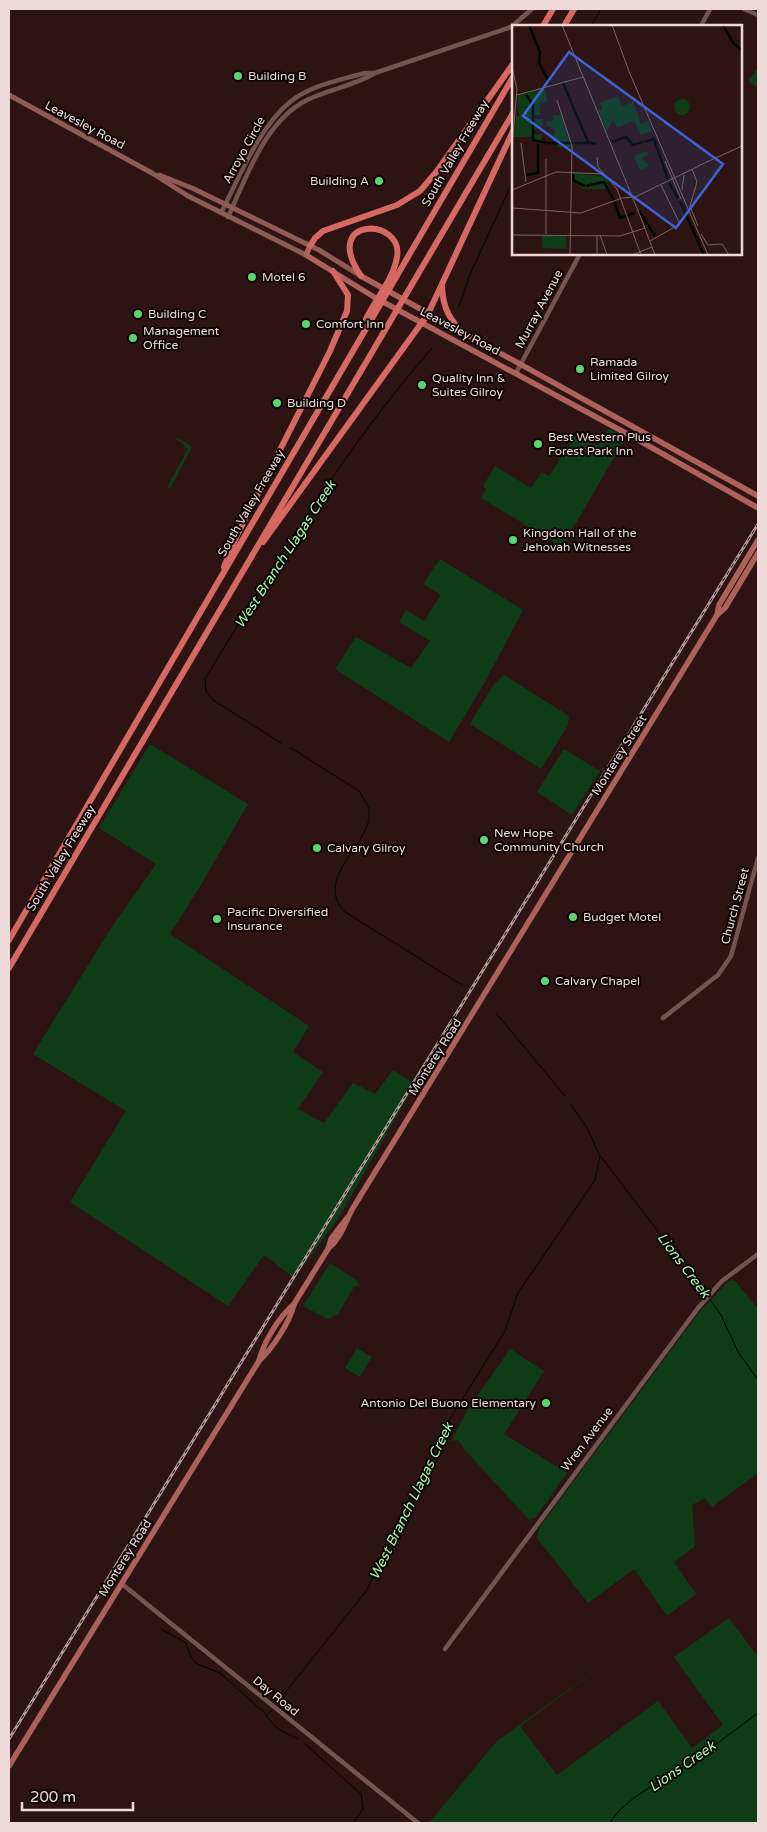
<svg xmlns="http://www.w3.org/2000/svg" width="767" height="1832" font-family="'Varela Round',sans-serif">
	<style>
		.green { fill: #0e3c16 }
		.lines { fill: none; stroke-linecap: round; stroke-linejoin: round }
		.stream { stroke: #000700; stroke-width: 1 }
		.tertiary { stroke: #725450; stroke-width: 4.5 }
		.secondary { stroke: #905a55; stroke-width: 5 }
		.primary { stroke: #ad615b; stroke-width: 5.5 }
		.motorway { stroke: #d56962; stroke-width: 6 }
		.rail-casing { stroke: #b09b99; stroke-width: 3 }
		.rail { stroke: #0e0404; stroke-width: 1; stroke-dasharray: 4; stroke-linecap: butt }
		.poi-dot { fill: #5dd56d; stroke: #0e0404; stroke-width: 2 }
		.labels { text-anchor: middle; stroke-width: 4; stroke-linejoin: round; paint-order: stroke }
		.poi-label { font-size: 12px; fill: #eddad8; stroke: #0e0404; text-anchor: start }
		.street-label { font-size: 12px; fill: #eddad8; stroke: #0e0404 }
		.water-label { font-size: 14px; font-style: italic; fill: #a3f8a9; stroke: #0e0404 }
		.inset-river { fill: none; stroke: #000700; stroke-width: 2.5 }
		.inset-road { fill: none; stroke: #7a6361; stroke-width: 1 }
		.view { fill: #3c63d8; fill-opacity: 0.15; stroke: #3c63d8; stroke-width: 2.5 }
		.inset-edge { fill: none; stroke: #eddad8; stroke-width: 2.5 }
	</style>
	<rect width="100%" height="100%" fill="#2d1412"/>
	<g class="green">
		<polygon points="758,68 758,87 750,83 749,79"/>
		<polygon points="609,428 621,436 623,442 562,547 481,498 486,489 483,486 495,466 531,488 542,472 549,476 576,435 598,445"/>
		<polygon points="178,438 192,447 170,489 167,487 188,449 184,447 185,445 176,439"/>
		<polygon points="440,559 523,610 486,680 449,742 335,669 356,637 411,668 430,641 399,622 406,610 424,621 441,595 423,584"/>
		<polygon points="504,675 569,716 568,725 541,769 470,724 494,684"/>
		<polygon points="150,744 248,804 201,885 170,934 309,1026 293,1052 323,1072 298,1109 324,1123 353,1083 375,1094 393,1070 415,1084 338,1219 294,1278 264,1255 228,1306 70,1202 126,1111 33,1054 113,925 156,864 99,828"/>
		<polygon points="564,749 600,771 572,815 537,792"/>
		<polygon points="330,1263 356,1280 359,1285 354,1287 338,1314 328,1319 303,1306"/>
		<polygon points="730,1280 735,1281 758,1309 758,1473 712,1507 705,1498 692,1505 695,1546 674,1562 696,1594 667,1616 634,1569 588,1603 537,1538 539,1528 701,1310"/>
		<polygon points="357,1348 372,1357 360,1377 345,1368"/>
		<polygon points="510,1349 544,1371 504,1434 567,1473 535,1518 529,1520 465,1450 458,1440 451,1441 467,1411"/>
		<polygon points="729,1618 756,1654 758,1653 758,1823 429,1823 497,1741 621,1652 520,1726 557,1775 658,1701 692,1748 723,1725 674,1657"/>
	</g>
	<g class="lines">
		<g class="stream">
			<polyline points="591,26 601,9"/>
			<polyline points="459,306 471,272 513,181"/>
			<path d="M281,743l-68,-43 -7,-9 -1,-12c69,-114 139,-230 227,-331"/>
			<path d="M291,748l68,43 10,17c0,5 1,11 -1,15 -9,29 -52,59 -23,89l117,73"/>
			<polyline points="496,1013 565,1096"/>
			<polyline points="601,1157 704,1291 721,1315 738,1352 758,1380"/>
			<polyline points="161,1629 186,1643 191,1657 197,1664 220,1673 267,1715"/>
			<polyline points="276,1704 367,1590 438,1438 505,1331 518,1293 595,1180 600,1156 587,1128 571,1105"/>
			<polyline points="272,1710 266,1716 278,1729 298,1739"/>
			<polyline points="305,1744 361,1794 363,1809 353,1823"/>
			<path d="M610,1823c13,-25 57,-44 80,-60 23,-16 45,-33 68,-50"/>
		</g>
		<g class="tertiary">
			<polyline points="744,9 758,15"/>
			<polyline points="701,26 710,9"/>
			<path d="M221,213c18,-35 38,-86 69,-111 20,-17 51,-22 75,-29h9"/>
			<path d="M228,217c19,-41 37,-96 79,-117 22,-11 47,-14 68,-27l136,-46 21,-18"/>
			<polyline points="516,373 580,254"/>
			<polyline points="663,1018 718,975 731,956 758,858"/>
			<polyline points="122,1584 418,1823"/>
			<polyline points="445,1649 698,1308 722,1281 758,1254"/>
		</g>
		<g class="secondary">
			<polyline points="9,95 152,173 188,196 306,255"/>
			<polyline points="159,175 192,188 319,250 361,276"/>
		</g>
		<g class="primary">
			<polyline points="310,246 306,255 374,297 633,437 758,508"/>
			<polyline points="361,276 758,496"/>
			<polyline points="717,615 719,605 758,540"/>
			<polyline points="328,1249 331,1239 347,1218"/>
			<path d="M259,1361c5,-20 20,-44 35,-57l34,-55c14,-12 17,-27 25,-41l364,-593 8,-7 33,-55"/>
			<path d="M9,1766l250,-405c14,-13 30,-38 35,-56"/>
		</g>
		<g class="motorway">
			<polyline points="543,26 553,9"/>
			<polyline points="564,26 574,9"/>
			<polyline points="310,246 315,238 323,231 397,205 420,191 437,171 513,64"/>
			<path d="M361,276c-41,-60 43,-59 36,-19 -3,21 -22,43 -31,62"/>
			<path d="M442,287c1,22 8,33 23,48"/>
			<polyline points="263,542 428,314 513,131"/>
			<polyline points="224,567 237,535 330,351 347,311 348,295 333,271"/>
			<polyline points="9,940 513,77"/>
			<polyline points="9,968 513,113"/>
		</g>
		<defs>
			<polyline id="rail" points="9,1739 758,524"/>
		</defs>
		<use href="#rail" class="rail-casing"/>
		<use href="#rail" class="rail"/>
	</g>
	<g class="poi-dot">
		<circle cx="238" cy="76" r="5"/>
		<circle cx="379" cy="181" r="5"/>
		<circle cx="252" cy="277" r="5"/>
		<circle cx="138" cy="314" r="5"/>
		<circle cx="306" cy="324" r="5"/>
		<circle cx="133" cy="338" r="5"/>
		<circle cx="580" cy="369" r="5"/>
		<circle cx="422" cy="385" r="5"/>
		<circle cx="277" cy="403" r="5"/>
		<circle cx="538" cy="444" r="5"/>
		<circle cx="513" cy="540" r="5"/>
		<circle cx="484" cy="840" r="5"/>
		<circle cx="317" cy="848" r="5"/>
		<circle cx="573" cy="917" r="5"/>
		<circle cx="217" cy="919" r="5"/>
		<circle cx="545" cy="981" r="5"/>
		<circle cx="546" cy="1403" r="5"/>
	</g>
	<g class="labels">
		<g class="poi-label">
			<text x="248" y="80">Building B</text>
			<text x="369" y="185" text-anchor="end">Building A</text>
			<text x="262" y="281">Motel 6</text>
			<text x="148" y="318">Building C</text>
			<text x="316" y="328">Comfort Inn</text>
			<text x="143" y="335">Management<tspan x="143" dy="14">Office</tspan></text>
			<text x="590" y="366">Ramada<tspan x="590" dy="14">Limited Gilroy</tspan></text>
			<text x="432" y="382">Quality Inn &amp;<tspan x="432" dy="14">Suites Gilroy</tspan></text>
			<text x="287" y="407">Building D</text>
			<text x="548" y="441">Best Western Plus<tspan x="548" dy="14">Forest Park Inn</tspan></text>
			<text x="523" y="537">Kingdom Hall of the<tspan x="523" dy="14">Jehovah Witnesses</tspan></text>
			<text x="494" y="837">New Hope<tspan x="494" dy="14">Community Church</tspan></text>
			<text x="327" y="852">Calvary Gilroy</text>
			<text x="227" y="916">Pacific Diversified<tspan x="227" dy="14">Insurance</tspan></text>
			<text x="583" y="921">Budget Motel</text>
			<text x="555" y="985">Calvary Chapel</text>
			<text x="536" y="1407" text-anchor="end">Antonio Del Buono Elementary</text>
		</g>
		<g class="street-label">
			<text transform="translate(85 125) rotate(28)" y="4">Leavesley Road</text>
			<text transform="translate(244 150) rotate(-61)" y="4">Arroyo Circle</text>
			<text transform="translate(455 153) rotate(-60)" y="4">South Valley Freeway</text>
			<text transform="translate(539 309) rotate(-62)" y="4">Murray Avenue</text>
			<text transform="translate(460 331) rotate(28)" y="4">Leavesley Road</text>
			<text transform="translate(251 503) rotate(-60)" y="4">South Valley Freeway</text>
			<text transform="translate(619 755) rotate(-58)" y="4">Monterey Street</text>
			<text transform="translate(61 858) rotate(-59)" y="4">South Valley Freeway</text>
			<text transform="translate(735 906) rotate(-75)" y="4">Church Street</text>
			<text transform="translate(435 1057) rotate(-58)" y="4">Monterey Road</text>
			<text transform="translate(587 1439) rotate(-53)" y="4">Wren Avenue</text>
			<text transform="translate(125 1558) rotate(-58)" y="4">Monterey Road</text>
			<text transform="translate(276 1696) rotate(39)" y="4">Day Road</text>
		</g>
		<g class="water-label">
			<text transform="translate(285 554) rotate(-57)" y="5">West Branch Llagas Creek</text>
			<text transform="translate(684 1265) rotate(53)" y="5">Lions Creek</text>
			<text transform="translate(411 1501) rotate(-64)" y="5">West Branch Llagas Creek</text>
			<text transform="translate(682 1766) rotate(-35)" y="5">Lions Creek</text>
		</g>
	</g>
	<g transform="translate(512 25)">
		<rect width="230" height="230" fill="#2d1412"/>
		<path d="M32,63l3,11 -1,16 1,-13h-7v13h-6v4h9v7l-9,4v4h9l-3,8 -7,-5h-19l2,-21h4l-3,-8h11l-11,-1 1,-11zM106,71l4,10 11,-4 8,22 7,-3 4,10 -11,4 -7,-14 -16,6 -6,-6 -5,11 -9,-22 4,-1 -2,-6zM162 82a8 8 0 1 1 16 0a8 8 0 1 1-16 0ZM41,90h8l10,32h-13l-1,-5h-4l2,-12 -8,-5v-4h6zM135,126l1,4 -6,3 7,8 -9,4 -6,-14zM61,148l29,3 8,5 -3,1 3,7h-28l-4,-8h-5zM30,210h24v14l-24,-1z" fill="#0e3c16"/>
		<path class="inset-river" d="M17,0l11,27M211,0l11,19 8,6M28,27l-1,11 11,21M51,58l25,59 8,2M14,70l7,10v35l13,3M100,117l14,-5 7,8 10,-3M132,117l10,-3 14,40M35,118h42M61,149l1,7 11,5M14,150l12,-2v-29M157,158l9,15M74,161l18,-4 10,18M102,176l6,17 14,-5M168,176l24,54M127,186l16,25"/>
		<path class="inset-road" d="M50,0l83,203M100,0l18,49 78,181M0,42l5,22 -5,58M5,70l66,-18M45,75l15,46 -2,109M9,118l5,39M85,132l1,10 19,22 24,66M153,136l16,38M186,141l44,-20M180,144l5,13 -7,24 8,20M0,165l44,-18 48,2M170,165l2,-15M0,183l69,5 41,-15 13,-1 64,-31M132,201l11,29M34,209v-75M189,209l7,11 14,-1 7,11M0,210l108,1 25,-8M88,210l7,20M138,216l30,-17 -19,-39M85,230v-20M120,230l20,-8"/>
		<path class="view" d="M57,27l154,112 -47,64 -153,-112z"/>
		<rect width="230" height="230" class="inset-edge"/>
	</g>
	<rect width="767" height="1832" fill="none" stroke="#eddad8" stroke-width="20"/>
	<path d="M22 1802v8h111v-8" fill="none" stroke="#eddad8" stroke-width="2.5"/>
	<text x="30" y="1802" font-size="15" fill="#eddad8" stroke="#0e0404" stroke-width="4" paint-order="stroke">200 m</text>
</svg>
